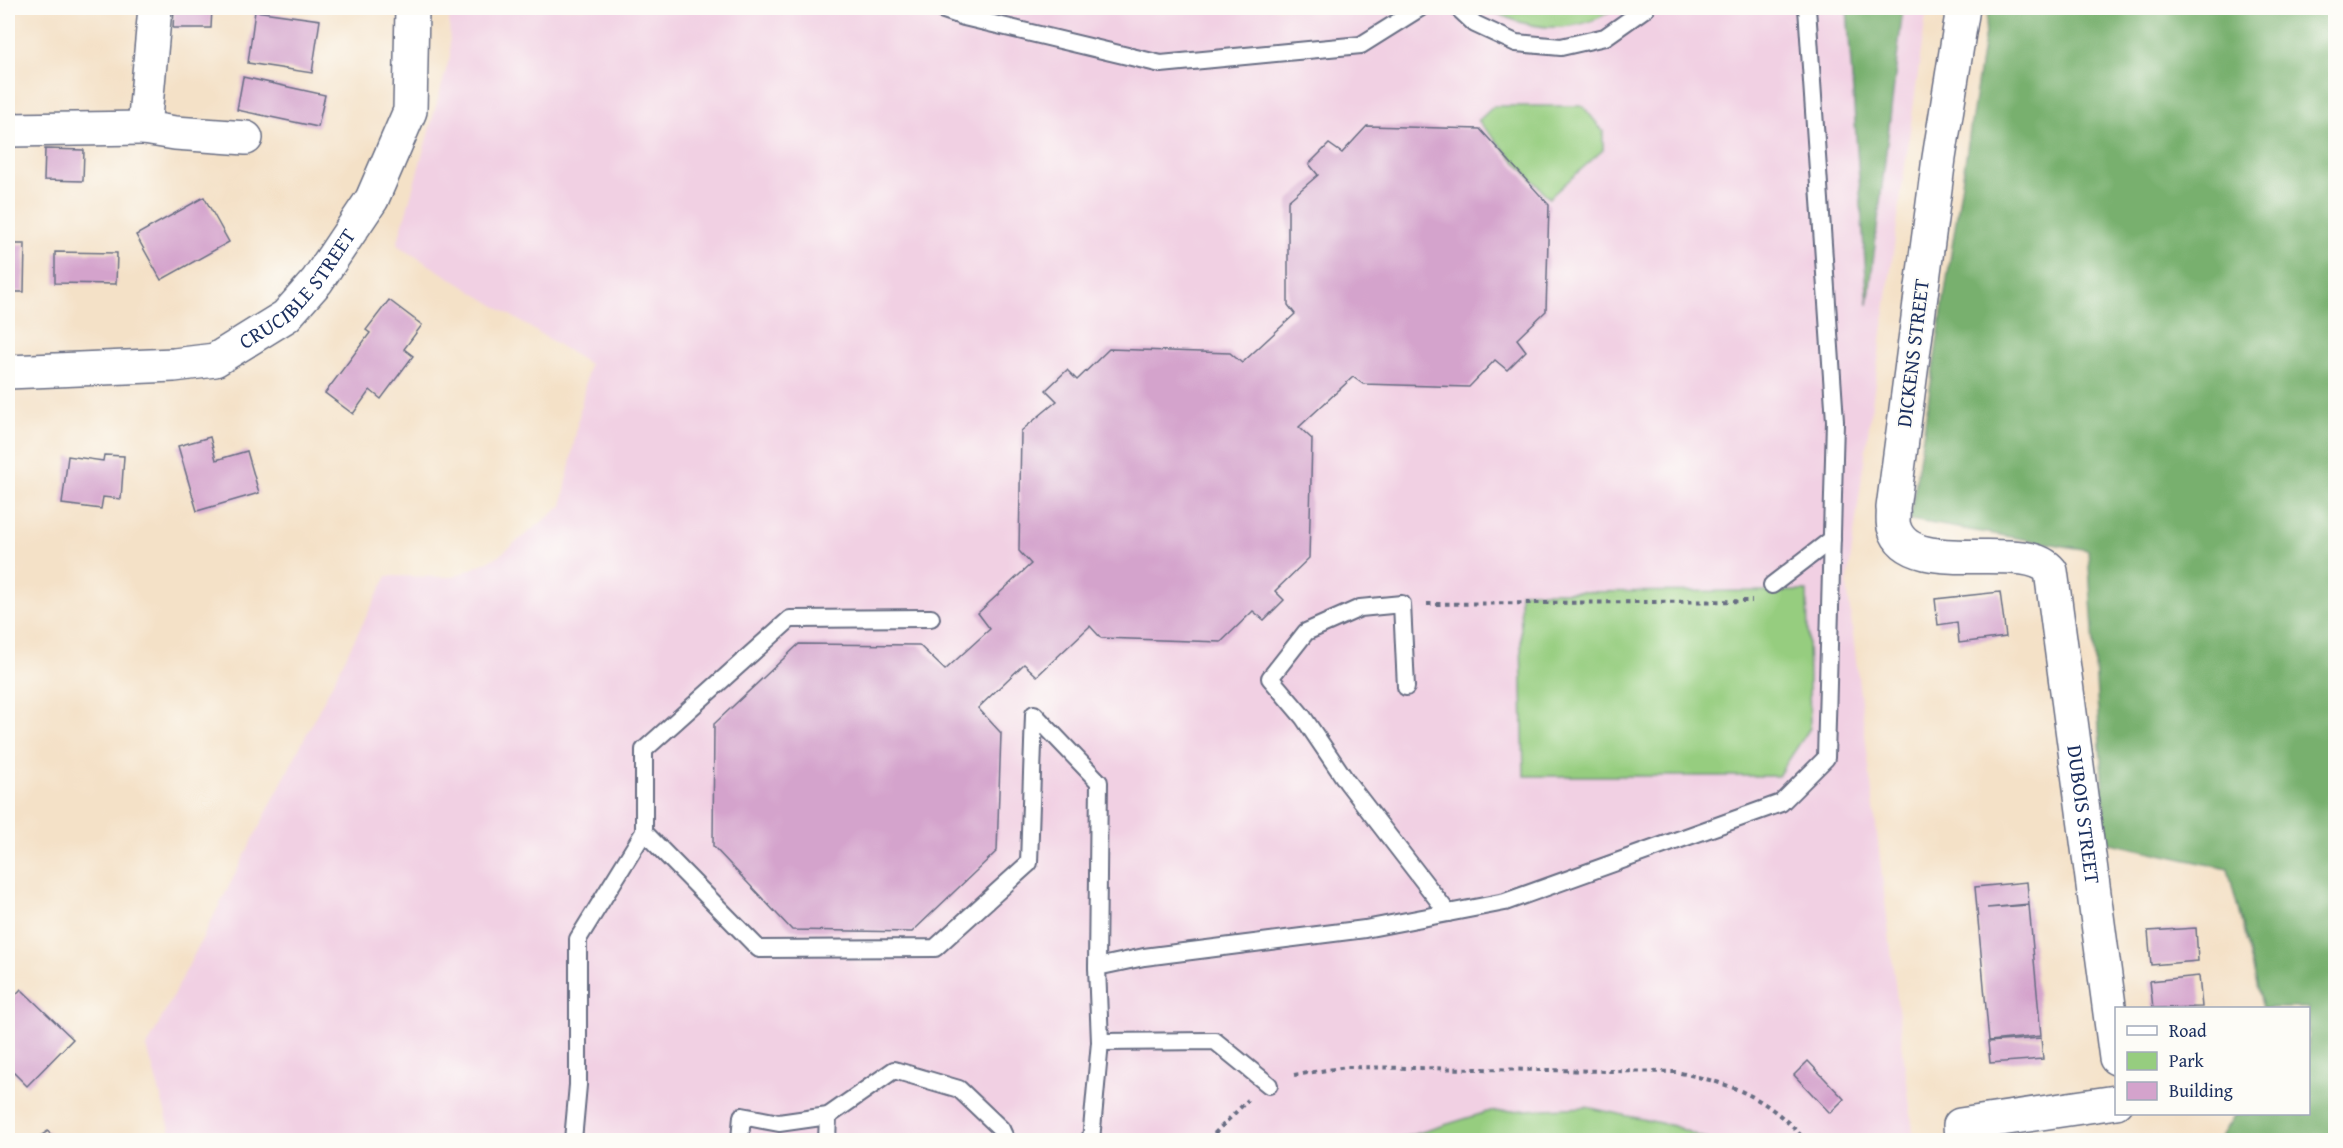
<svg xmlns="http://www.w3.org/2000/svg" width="2343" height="1148" font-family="'Gentium Book Plus',serif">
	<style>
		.built { fill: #f1d0e3 }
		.green { fill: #96cd7f; stroke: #587e6e; stroke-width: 1.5 }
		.forest { fill: #78b06e; stroke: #4a7066; stroke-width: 1.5 }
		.building { fill: #d4a3cc }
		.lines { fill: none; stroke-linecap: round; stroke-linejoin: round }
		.service-casing { stroke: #676d83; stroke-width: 20 }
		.minor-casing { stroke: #676d83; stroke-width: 36 }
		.path { stroke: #676d83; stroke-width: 4; stroke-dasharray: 4.5 4.5; stroke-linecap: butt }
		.service { stroke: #fff; stroke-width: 16 }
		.minor { stroke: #fff; stroke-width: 33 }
		.labels { text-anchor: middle; stroke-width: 4.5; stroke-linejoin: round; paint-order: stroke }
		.street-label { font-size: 21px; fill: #1b2f5e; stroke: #fdfcf7 }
	</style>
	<rect width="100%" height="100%" fill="#fdfcf7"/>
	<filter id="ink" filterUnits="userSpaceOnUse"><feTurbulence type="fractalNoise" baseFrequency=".0167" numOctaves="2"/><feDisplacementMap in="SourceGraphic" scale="12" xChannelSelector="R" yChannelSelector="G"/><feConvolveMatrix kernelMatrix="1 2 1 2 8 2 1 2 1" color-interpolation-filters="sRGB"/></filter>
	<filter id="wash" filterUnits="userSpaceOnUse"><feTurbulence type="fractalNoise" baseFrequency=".008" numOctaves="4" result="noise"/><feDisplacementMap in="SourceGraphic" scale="24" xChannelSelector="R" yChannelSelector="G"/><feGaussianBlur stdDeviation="1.35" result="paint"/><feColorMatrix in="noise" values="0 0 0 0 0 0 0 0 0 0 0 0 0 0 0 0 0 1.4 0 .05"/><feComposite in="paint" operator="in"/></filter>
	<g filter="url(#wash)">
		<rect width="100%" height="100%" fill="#f4e1c7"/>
		<polygon class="built" points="449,8 1927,8 1847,585 1914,1140 173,1140 147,1047 387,576 454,577 497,557 562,506 589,364 397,245 450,56"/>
		<g class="green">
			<path d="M1487,8h128c-31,23 -71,24 -107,10 -7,-3 -14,-5 -21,-10z"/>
			<polygon points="1494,106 1583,106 1603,131 1603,150 1549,198 1478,121"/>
			<polygon points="1807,591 1810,728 1778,776 1524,776 1520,592"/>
			<polygon points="1586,1107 1674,1126 1708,1140 1396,1140 1487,1112"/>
		</g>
		<g class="forest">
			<polygon points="1847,8 1903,8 1868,305"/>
			<polygon points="2006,8 2335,8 2336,236 2328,292 2336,318 2335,1140 2219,1140 2235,1114 2308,1114 2308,1008 2263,1008 2228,869 2106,842 2088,550 1910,520 1988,13"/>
		</g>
		<g id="blocks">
			<g class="building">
				<polygon points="174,8 212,8 211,28 173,28"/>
				<polygon points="255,11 320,20 312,73 248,63"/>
				<polygon points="243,77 325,95 318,127 237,110"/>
				<polygon points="1367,126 1480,129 1549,205 1546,311 1517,339 1526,351 1507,370 1495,360 1469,387 1363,384 1353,377 1299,427 1312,439 1309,558 1275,591 1284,600 1264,620 1253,611 1221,642 1101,638 1090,626 1037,676 1024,664 978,708 1001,733 997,851 912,932 792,930 713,846 714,724 799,644 919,645 945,670 990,629 978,613 1031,564 1019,551 1021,431 1057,401 1046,390 1067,370 1077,380 1109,349 1230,353 1242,363 1295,314 1288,305 1288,201 1318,175 1309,164 1329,144 1342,153"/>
				<polygon points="45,149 84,150 83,181 44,180"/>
				<polygon points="204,197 229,242 161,280 136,235"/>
				<polygon points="8,244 25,244 24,292 8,292"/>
				<polygon points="55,252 117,253 116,284 55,283"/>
				<polygon points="389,300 422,325 404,349 413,356 381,399 370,390 353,414 325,393 370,333 366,330"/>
				<polygon points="210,437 216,460 247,451 259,493 197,511 178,446"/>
				<polygon points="104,455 124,456 121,499 103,497 101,509 62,504 68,456 103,461"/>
				<polygon points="2000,592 2006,637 1959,643 1957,622 1938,625 1935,599"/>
				<polygon points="2027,882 2029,904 1987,908 2029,905 2041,1036 1989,1041 1975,887"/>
				<polygon points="2196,928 2198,961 2151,965 2148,931"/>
				<polygon points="2199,976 2202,1007 2153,1008 2150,981"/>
				<polygon points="21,989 73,1039 27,1086 8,1067 8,1003"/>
				<polygon points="2041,1038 2043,1059 1990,1063 1988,1042"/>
				<polygon points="1808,1061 1844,1099 1830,1113 1794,1075"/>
				<polygon points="48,1131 54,1140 34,1140"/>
			</g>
		</g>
	</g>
	<g filter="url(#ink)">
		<use href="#blocks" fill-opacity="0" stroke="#676d83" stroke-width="1.5"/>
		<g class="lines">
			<defs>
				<g id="service">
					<polyline points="938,8 964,17 1161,64 1361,45 1420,8"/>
					<polyline points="1458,8 1475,24 1516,43 1561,47 1605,37 1646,8"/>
					<polyline points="1772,585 1832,539"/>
					<polyline points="931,618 790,619 644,750 644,832 759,949 935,948 1029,863 1034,714 1099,782 1097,967"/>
					<polyline points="1406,687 1402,604 1360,608 1306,632 1270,678 1303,717 1347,782 1448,913"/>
					<polyline points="1100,1042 1215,1041 1269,1085"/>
					<polyline points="573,1140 578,1085 578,939 644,832"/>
					<polyline points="740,1140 742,1116 779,1123 828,1116 894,1070 959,1089 1001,1129 1006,1140"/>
					<polyline points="827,1140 828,1116"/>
					<polyline points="1091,1140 1100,1042 1097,967 1144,957 1365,929 1505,902 1781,803 1826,758 1835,421 1807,8"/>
				</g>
				<g id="minor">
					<polyline points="155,8 144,128 175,133 246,138"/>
					<path id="s1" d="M1963,8l-24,150 -46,350c1,6 -1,14 1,19 15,54 131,10 157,44l65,487"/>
					<polyline points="8,130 144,128"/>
					<path id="s2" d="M8,372l166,-7 41,-5 71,-44 31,-35 55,-82 38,-88 2,-103"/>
					<polyline points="1961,1140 1960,1125 2116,1102"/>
				</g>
			</defs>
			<use href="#service" class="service-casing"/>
			<use href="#minor" class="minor-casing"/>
			<g class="path">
				<polyline points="1427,604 1752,601"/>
				<path d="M1294,1075l53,-8 329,5c57,12 90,24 129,68"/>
				<polyline points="1208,1140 1248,1100"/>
			</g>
			<use href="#service" class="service"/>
			<use href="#minor" class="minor"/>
		</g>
	</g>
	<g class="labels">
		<g class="street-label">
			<text dy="7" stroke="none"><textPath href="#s2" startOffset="318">CRUCIBLE STREET</textPath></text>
			<text transform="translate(1913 353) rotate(-83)" y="7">DICKENS STREET</text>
			<text dy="7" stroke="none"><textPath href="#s1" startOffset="942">DUBOIS STREET</textPath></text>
		</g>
	</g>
	<rect width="2343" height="1148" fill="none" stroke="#fdfcf7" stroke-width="30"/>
	<rect x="2115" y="1007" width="195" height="108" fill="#fdfcf7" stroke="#a3aaba" stroke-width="1.5"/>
	<rect x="2127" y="1026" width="30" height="9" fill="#ffffff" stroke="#a3aaba" stroke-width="1.5"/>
	<text x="2169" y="1037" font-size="18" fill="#1b2f5e">Road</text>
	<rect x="2127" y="1052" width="30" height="18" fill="#96cd7f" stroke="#a3aaba" stroke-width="1.5"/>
	<text x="2169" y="1067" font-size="18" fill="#1b2f5e">Park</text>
	<rect x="2127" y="1082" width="30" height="18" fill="#d4a3cc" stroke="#a3aaba" stroke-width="1.5"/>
	<text x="2169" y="1097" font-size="18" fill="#1b2f5e">Building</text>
</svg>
